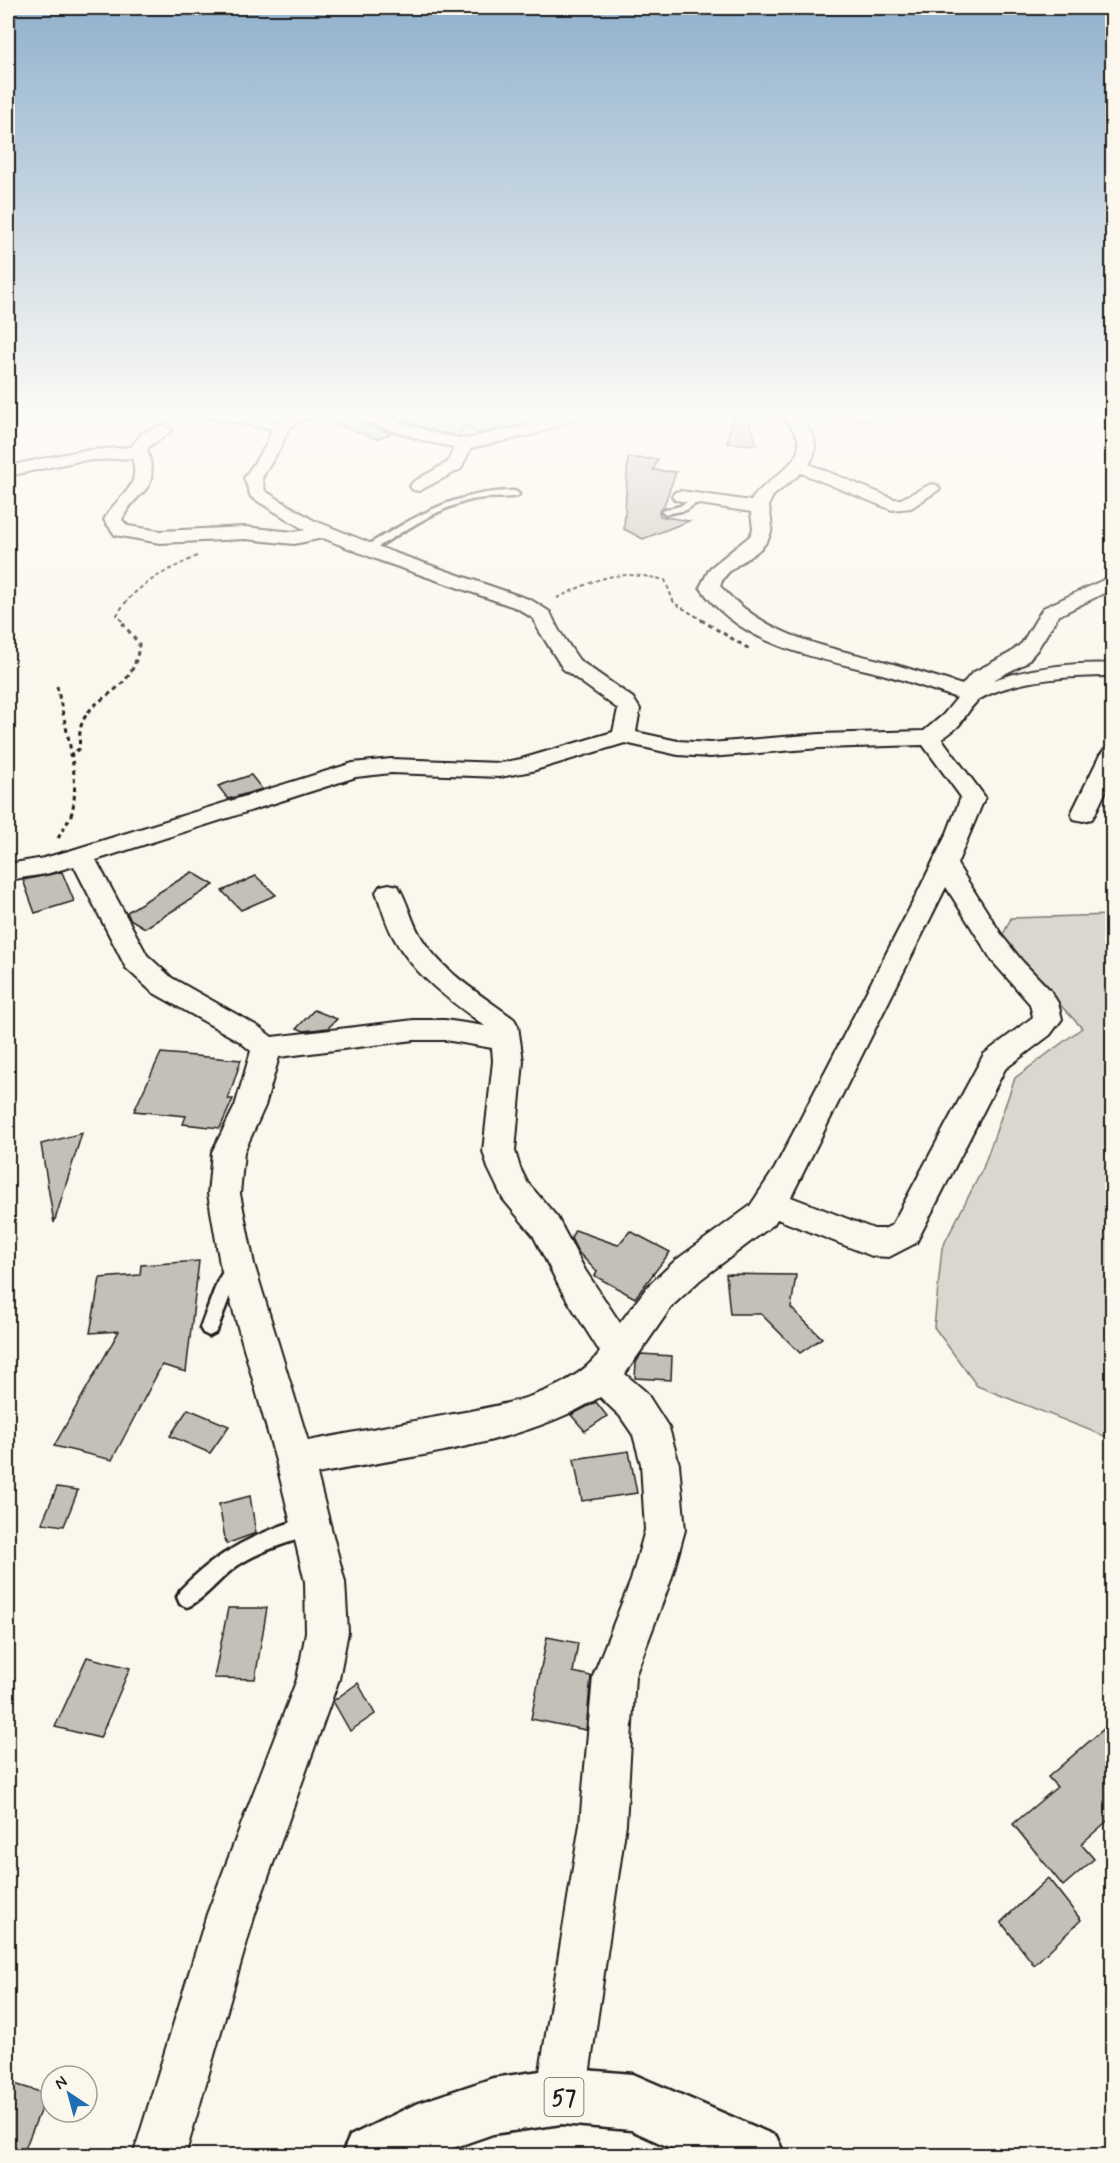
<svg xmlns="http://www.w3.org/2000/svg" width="1120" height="2163" font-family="Mynerve,sans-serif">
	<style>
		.green { fill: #dad7ce; stroke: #7b7a75; stroke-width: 1.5 }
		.building { fill: #c3c0b8; stroke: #1c1c1c; stroke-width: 1.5 }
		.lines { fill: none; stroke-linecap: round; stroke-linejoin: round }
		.service-casing { stroke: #1c1c1c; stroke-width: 5 }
		.minor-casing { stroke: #1c1c1c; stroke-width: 4 }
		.primary-casing { stroke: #1c1c1c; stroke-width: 5 }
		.path-far1 { stroke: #1c1c1c; stroke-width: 2; stroke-dasharray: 4 3; stroke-linecap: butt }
		.path { stroke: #1c1c1c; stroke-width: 3; stroke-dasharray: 4.5 4; stroke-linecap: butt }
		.service { fill: #fbf7ec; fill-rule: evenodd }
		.minor { fill: #fbf7ec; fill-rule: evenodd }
		.primary { fill: #fbf7ec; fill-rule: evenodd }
		.labels { text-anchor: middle; stroke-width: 4.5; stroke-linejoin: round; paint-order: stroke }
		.shield { fill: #fbf7ec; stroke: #5f5e5a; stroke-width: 1.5 }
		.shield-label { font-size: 22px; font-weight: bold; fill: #1c1c1c }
	</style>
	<rect width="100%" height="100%" fill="#fbf7ec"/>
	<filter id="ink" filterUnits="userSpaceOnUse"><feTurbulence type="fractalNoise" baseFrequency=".0167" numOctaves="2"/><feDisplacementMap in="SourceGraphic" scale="12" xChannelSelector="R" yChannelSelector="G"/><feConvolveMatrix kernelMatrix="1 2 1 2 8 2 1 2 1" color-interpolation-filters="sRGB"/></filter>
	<g filter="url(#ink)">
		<polygon class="green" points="1112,915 1112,1439 977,1386 934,1327 942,1248 983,1168 1015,1078 1082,1028 1000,941 1011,918"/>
		<g class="building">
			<polygon points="323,413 344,413 347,418 392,433 377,439 320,418"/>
			<polygon points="379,413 546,413 546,416 524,424 478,434 465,426 458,436 438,432"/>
			<polygon points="733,413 746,413 757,445 727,443"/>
			<polygon points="628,458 658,459 653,470 676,472 663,508 659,512 660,516 689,521 643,539 624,529"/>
			<polygon points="251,775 262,789 228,799 218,786"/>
			<polygon points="62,872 74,901 35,913 23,880"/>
			<polygon points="192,872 214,885 145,928 130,919 127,912"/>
			<polygon points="256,876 276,895 241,910 222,891"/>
			<polygon points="314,1010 337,1019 328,1028 304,1031 297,1028"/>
			<polygon points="161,1053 241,1060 228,1099 233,1099 220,1128 183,1124 186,1116 134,1111"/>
			<polygon points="82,1133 54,1223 41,1144"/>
			<polygon points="575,1230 618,1245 630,1231 670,1252 635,1298 595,1276 597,1272 578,1252 571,1238"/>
			<polygon points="199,1261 186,1372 162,1365 112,1460 54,1446 119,1331 90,1333 100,1278 140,1275 141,1265"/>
			<polygon points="726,1274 796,1275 791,1308 822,1338 800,1353 761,1314 730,1314"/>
			<polygon points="641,1354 672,1356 671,1380 635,1378 636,1363"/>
			<polygon points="596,1402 607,1416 585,1431 571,1415"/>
			<polygon points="188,1409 229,1426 210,1453 170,1436"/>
			<polygon points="629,1451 637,1493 582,1501 574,1459"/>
			<polygon points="57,1487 78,1490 64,1526 42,1523"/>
			<polygon points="250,1496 256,1533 226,1544 219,1504"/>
			<polygon points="228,1608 267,1608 255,1679 214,1678"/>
			<polygon points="547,1637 578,1643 573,1672 591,1676 586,1730 531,1719"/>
			<polygon points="87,1657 130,1668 100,1738 55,1727"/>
			<polygon points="358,1683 375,1714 350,1731 333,1701"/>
			<polygon points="1113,1721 1113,1816 1081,1844 1094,1859 1063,1886 1013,1824 1057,1787 1048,1777"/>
			<polygon points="1048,1878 1081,1920 1034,1965 1001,1922"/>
			<polygon points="8,2082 47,2094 22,2156 8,2156"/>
		</g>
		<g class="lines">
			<defs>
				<g id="service">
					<path d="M515,491l4,3 -1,2c-15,3 -31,0 -47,4 -36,9 -68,32 -100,51l-8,-2c9,-8 22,-14 32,-20 39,-23 74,-38 120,-38z"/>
					<polygon points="697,496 700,497 700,501 686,510 666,514 661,511 680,506"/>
					<polygon points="235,1260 241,1262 243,1267 235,1282 218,1328 215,1333 209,1336 203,1333 200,1328 218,1280 229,1262"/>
					<path d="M311,1516l7,2 3,7 -3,7c-28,11 -56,17 -81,34 -16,11 -34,35 -50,41l-7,-3 -3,-7 3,-7c37,-39 80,-59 131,-74z"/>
				</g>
				<g id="minor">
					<path d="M202,413h35l41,8 16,-8h27l-2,3 -19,5 -12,8 -6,16 -20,33 3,13 48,29 79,32 139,48 19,12 8,17 21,31 54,38 7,11 -4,23 42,9 32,2 110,-9 104,-3 19,-16 14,-17c-25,-8 -49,-17 -75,-24 -65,-17 -141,-27 -182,-87l10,-19 40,-32 3,-7 -2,-17 -70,-11 -6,-1 -3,-4 3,-4 6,-1 70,10c11,-21 58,-38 46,-65 -4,-8 -11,-15 -16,-23h16c13,17 26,31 12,51l85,35h7l30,-15 6,1 3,4 -29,19 -19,2 -91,-37 -28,23 -4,8c0,8 4,19 2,28 -7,26 -43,29 -51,54 45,49 97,59 159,74 28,8 55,16 83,25l10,-12 38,-20 12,-10 21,-35 69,-32v13l-54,27 -21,34 -11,13 -33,17c39,-12 79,-18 119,-16v12c-38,0 -98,3 -132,23 -8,5 -14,17 -20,25 -5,6 -12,10 -18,15l43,58 -28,67 46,73 19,24 28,29 8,13 4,16 -12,16 -45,34 -89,174 -27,14 -17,-1 -95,-37 -3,5 -74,56 -28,26 -47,68 21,18 23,36 10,36 6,66 -14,50 -36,96 -9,148 -40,272 -7,18 -18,7 -18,-7 -7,-18 44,-272 13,-148 38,-96 14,-50 -4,-66 -8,-29 -13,-19 -20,-19c-80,49 -191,59 -283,77l28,108 3,50 -9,47 -84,235 -70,242h-52l74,-242 90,-235 9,-47 -1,-50 -29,-121 -56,-197 -12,-70 4,-42 23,-46 16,-55 -12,-10 -87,-49 -26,-24 -52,-102 -28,8 -38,6v-16l36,-6 28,-8 281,-87 38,-4 109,4 21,-4 92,-27 5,-23 -55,-40 -25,-40 -4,-10 -17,-11 -139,-48 -55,-22 -29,6 -49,-5 -85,4 -45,-8 -11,-15c12,-25 38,-30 28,-62l-53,3 -71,15v-10l71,-15 52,-4 11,-14 22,-8 8,5c-6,8 -17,10 -25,19 15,47 -10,37 -25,71l6,6 32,5 85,-4 49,5 11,-2 -54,-33 -7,-19 22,-33 6,-16 -62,-11zM625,743l53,12 32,2 110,-9 103,-3 38,52 -14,36 -32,65 -140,270 -25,38 -74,54 -28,26 -28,37 -35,-53 -28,-53 -30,-35 -7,-14 -5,-17 8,-90 -5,-35 -4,-7c-32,-24 -72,-47 -93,-82 -10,-16 -13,-35 -23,-51l-9,-2 -9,2 -4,6c6,16 10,33 19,48 21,37 56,61 90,86l-40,-6h-31l-142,17 -13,-10 -87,-49 -25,-23 -51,-95 260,-83 35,-4 109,4 32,-6zM946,887l47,75 37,42 3,13 -49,37 -92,171 -8,4h-10l-83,-32zM414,1040h31l47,8 1,13 -10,90 5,17 15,31 30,36 28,55 39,62c-36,48 -120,57 -175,67 -39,7 -78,15 -117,22l-54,-177 -14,-70 4,-42 21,-46 14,-49z"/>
					<polygon points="346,413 371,413 437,434 464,439 525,426 561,413 585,413 583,416 535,434 471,448 461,469 419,491 413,490 410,486 413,482 448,462 454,447 428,442 348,416"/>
					<polygon points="1112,748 1112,778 1095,814 1092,819 1083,821 1074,819 1071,814 1100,755 1104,750"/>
				</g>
				<polygon id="primary" points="561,2068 633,2074 776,2136 785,2156 689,2156 631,2130 561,2124 493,2134 430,2156 341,2156 350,2136 418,2103 493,2078"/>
			</defs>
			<use href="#service" class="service-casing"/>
			<use href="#minor" class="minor-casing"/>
			<use href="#primary" class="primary-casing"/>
			<g class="path-far1">
				<polyline points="819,421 899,419 916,413"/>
				<path d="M557,598c44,-21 59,-29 108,-18l9,23 30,18"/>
				<path d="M122,621l-5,-6c18,-31 49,-44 80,-59"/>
			</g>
			<g class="path">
				<polyline points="701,620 751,650"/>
				<path d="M57,686c7,37 24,89 15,126 -3,10 -11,19 -15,29"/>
				<path d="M69,756l10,-7c1,-8 0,-16 2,-23 11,-35 53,-29 58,-82l-19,-24"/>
			</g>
			<use href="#service" class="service"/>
			<use href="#minor" class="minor"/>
			<use href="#primary" class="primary"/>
		</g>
	</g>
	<linearGradient id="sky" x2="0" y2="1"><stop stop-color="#91b1cd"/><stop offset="0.58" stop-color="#fdfbf6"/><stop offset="1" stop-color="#fdfbf6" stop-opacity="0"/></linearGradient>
	<rect width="1120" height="716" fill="url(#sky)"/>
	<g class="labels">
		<rect class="shield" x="544.5" y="2078" width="39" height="38" rx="4.5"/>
		<g class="shield-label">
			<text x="564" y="2105">57</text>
		</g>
	</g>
	<rect width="1120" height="2163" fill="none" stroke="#fbf7ec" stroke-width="30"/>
	<rect x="15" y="15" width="1090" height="2133" fill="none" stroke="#1c1c1c" stroke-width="2" filter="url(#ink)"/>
	<g transform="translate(69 2094) rotate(324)"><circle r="28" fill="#fbf7ec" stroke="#a29f99" stroke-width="1.5"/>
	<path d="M0-4.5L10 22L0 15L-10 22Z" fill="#1f6fb2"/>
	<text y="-9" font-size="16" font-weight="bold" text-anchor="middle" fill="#1c1c1c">N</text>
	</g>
</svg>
